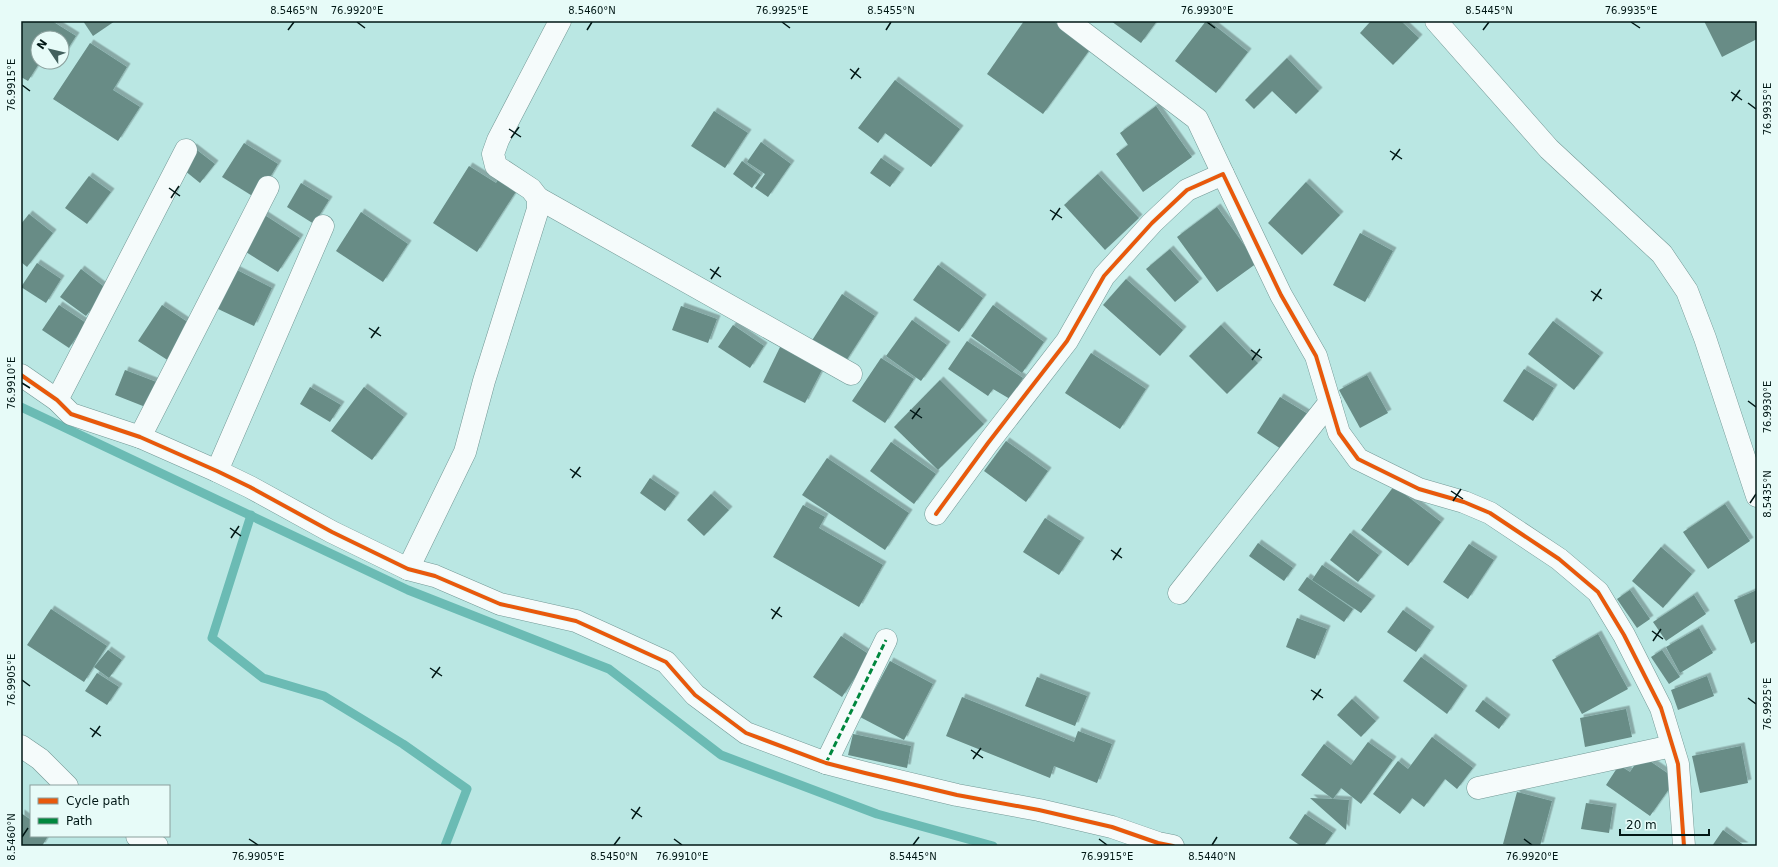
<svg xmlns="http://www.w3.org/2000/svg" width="1778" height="867" font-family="'DejaVu Sans',sans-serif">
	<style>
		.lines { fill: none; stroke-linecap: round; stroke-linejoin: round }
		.stream { stroke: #6bbbb4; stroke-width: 9 }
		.building { fill: #678c86; filter: url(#shadow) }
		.minor-casing { stroke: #729895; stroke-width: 23 }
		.minor { stroke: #f5fbfb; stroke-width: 22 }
		.quiet { stroke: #00873e; stroke-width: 3; stroke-dasharray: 6 3; stroke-linecap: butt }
		.cycleway-casing { stroke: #e7fbf8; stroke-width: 6 }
		.cycleway { stroke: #e8590c; stroke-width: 4 }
		.ticks { fill: none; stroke: #011715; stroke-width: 1.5 }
		.neatline { fill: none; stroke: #011715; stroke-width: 1.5 }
		.ticks-label { font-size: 10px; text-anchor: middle; fill: #011715 }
	</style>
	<defs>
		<filter id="shadow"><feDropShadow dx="3.5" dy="-3.5" stdDeviation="0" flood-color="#0004"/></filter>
	</defs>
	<rect width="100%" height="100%" fill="#bae7e3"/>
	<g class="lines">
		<g class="stream">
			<polyline points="21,407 408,590 609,669 721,755 877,814 993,846"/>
			<polyline points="251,515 212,638 263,678 324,696 403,744 467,789 445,846"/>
		</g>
	</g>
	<g class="building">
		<polygon points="21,21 52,21 76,36 62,58 62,38 38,38 38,62 40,62 28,81 21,77"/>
		<polygon points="83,21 115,21 93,36"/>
		<polygon points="1024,21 1053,21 1091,48 1043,114 987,74"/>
		<polygon points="1111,21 1157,21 1141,43"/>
		<polygon points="1206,21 1209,21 1248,52 1216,93 1175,61"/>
		<polygon points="1371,21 1401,21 1419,38 1393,65 1360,33"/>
		<polygon points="1704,21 1757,21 1757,39 1722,57"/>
		<polygon points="90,43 127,67 113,90 140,107 118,141 53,99"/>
		<polygon points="1287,58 1319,91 1296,114 1272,91 1254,109 1245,100"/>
		<polygon points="895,80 960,129 931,167 885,133 878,143 858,128"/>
		<polygon points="1156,106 1192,157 1143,192 1116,154 1128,145 1120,133"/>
		<polygon points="714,111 748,133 725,168 691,146"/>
		<polygon points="761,142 791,164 768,197 755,188 765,174 747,162"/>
		<polygon points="244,143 278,164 257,199 222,177"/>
		<polygon points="193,147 215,164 200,183 179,166"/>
		<polygon points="881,158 901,172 890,187 870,173"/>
		<polygon points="742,161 761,175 752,188 733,174"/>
		<polygon points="469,166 496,183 499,178 517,190 477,252 433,223"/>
		<polygon points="1098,174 1139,218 1105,250 1064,205"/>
		<polygon points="89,176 111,192 87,224 65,208"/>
		<polygon points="1306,182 1340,215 1302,255 1268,223"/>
		<polygon points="301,183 329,200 314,224 287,207"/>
		<polygon points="1217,207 1257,263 1217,292 1177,237"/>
		<polygon points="361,212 408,244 383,282 336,251"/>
		<polygon points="29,214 53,233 27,267 21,262 21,224"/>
		<polygon points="263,214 300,238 278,272 241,249"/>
		<polygon points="1360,233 1393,251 1365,302 1333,285"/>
		<polygon points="1170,249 1199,282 1175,302 1146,269"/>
		<polygon points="37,263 61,279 46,303 21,287"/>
		<polygon points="938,265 983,298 959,332 913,300"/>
		<polygon points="81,269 107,289 86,316 60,297"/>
		<polygon points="235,269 272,288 254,326 216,308"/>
		<polygon points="1126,279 1183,330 1160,356 1103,305"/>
		<polygon points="842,294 875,316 844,364 811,342"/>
		<polygon points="59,305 86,323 69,348 42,330"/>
		<polygon points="162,305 192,325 169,361 138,341"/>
		<polygon points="993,305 1044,342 1022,373 971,336"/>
		<polygon points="681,306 717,319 708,343 672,330"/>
		<polygon points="912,320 947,345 921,381 886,356"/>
		<polygon points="1553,321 1600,356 1574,390 1528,354"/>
		<polygon points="733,325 764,346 750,368 718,347"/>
		<polygon points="1221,325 1258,363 1227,394 1189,356"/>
		<polygon points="967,341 1023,378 1010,399 993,389 988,396 948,369"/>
		<polygon points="782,343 825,364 805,403 763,382"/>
		<polygon points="1091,353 1146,389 1120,429 1065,393"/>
		<polygon points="881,358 914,379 885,423 852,401"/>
		<polygon points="1524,369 1554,388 1533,421 1503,401"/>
		<polygon points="125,370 159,383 148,408 115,395"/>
		<polygon points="1367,375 1388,413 1360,428 1339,390"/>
		<polygon points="940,380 984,424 938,470 894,427"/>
		<polygon points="310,387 341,405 330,422 300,404"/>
		<polygon points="364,387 404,417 372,460 331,431"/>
		<polygon points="1280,397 1308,414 1284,451 1257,433"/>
		<polygon points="1006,441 1048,471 1026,502 984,471"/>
		<polygon points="891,442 936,474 914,504 870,471"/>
		<polygon points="827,458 909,513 885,550 802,495"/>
		<polygon points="650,478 676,496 665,511 640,493"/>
		<polygon points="1394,486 1441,522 1408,566 1361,530"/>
		<polygon points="711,494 729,510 704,536 687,520"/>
		<polygon points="1725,504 1750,541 1708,569 1683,532"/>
		<polygon points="803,505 825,517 819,528 883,565 859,607 773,557"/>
		<polygon points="1045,518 1081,541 1059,575 1023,552"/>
		<polygon points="1350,533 1379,555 1358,582 1330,560"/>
		<polygon points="1258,543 1293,568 1284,581 1249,556"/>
		<polygon points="1469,544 1494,560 1468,599 1443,582"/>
		<polygon points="1661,547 1692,574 1663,608 1632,581"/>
		<polygon points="1322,565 1372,599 1361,613 1312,580"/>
		<polygon points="1307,577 1353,609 1344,622 1298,590"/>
		<polygon points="1630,590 1650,619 1637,628 1617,599"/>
		<polygon points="1757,590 1757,641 1751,644 1734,600"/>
		<polygon points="1694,595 1706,614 1666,641 1653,622"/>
		<polygon points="51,609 107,646 84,682 27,645"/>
		<polygon points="1403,610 1431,630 1416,652 1387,632"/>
		<polygon points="1297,618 1327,629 1315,659 1286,647"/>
		<polygon points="1699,628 1713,653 1680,673 1666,647"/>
		<polygon points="1598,634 1628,689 1582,714 1552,660"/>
		<polygon points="841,636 870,655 842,697 813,677"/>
		<polygon points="108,650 122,660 109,678 94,667"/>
		<polygon points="1662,650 1680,677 1669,684 1651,657"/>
		<polygon points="1421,657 1464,689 1447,714 1403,681"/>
		<polygon points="890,661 933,684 904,740 860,717"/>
		<polygon points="97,673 119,687 107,705 85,691"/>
		<polygon points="1707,676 1714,696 1678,710 1671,690"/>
		<polygon points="1037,677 1087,696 1075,726 1025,706"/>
		<polygon points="962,697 1074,742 1078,731 1112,744 1097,783 1054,766 1050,778 946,736"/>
		<polygon points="1352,699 1376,721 1361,737 1337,715"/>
		<polygon points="1483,700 1507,718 1499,729 1475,711"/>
		<polygon points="1626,709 1632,737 1585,747 1580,718"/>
		<polygon points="853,734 911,746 907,768 848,755"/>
		<polygon points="1432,737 1473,768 1457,789 1445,779 1424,807 1412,798 1400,814 1373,794 1398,761 1408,769"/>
		<polygon points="1368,742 1393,760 1361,804 1341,788 1333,799 1349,800 1346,830 1310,798 1333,799 1301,775 1324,744 1351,765"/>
		<polygon points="1741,746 1748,783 1700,793 1692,756"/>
		<polygon points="1641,755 1676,779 1650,816 1606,785 1619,765 1630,772"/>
		<polygon points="1517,792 1552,801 1540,846 1512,846 1503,844"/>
		<polygon points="1586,803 1613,807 1609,833 1581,829"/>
		<polygon points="21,813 31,820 31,836 48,836 42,846 21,846"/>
		<polygon points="1305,814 1333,833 1324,846 1301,846 1289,838"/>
		<polygon points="1723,830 1745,846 1712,846"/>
	</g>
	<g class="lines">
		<defs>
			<g id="minor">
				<polyline points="1068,21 1197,119 1223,174"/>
				<polyline points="1436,21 1549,149 1662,254 1687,291 1705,338 1757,496"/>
				<polyline points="538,198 851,374"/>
				<polyline points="21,375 57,400 71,414 140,437 217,471 250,487 332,532 408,569 435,576 500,604 576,621 666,662 695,695 746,733 826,763 865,773 957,795 1039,810 1112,827 1158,843 1173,846"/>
				<polyline points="57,400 186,150"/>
				<polyline points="140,437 268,187"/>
				<polyline points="217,471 323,226"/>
				<polyline points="936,514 988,443 1067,341 1104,276 1152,223 1187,190 1223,174 1281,295 1316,356 1339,433 1358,459 1419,489 1464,502 1490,513 1559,559 1598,592 1624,635 1661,708 1678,764 1684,846"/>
				<polyline points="408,569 465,452 484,381 538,209 538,198 531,189 496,166 493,154 498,140 560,21"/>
				<polyline points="1179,593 1330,402"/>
				<polyline points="21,746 40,759 67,786"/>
				<polyline points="826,763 886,640"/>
				<polyline points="1478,788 1672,746"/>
				<polyline points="137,836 157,846"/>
			</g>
		</defs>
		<use href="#minor" class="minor-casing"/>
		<use href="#minor" class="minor"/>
		<polyline class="quiet" points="826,763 886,640"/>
		<defs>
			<g id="cycleway">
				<polyline points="21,375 57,400 71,414 140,437 217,471 250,487 332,532 408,569 435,576 500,604 576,621 666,662 695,695 746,733 826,763 865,773 957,795 1039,810 1112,827 1158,843 1173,846"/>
				<polyline points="936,514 988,443 1067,341 1104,276 1152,223 1187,190 1223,174 1281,295 1316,356 1339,433 1358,459 1419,489 1464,502 1490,513 1559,559 1598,592 1624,635 1661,708 1678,764 1684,846"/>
			</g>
		</defs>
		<use href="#cycleway" class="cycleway-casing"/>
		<use href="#cycleway" class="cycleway"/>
	</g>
	<path class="ticks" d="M357,22l8,6M782,22l8,6M1207,22l8,6M1631,22l9,6M288,30l6,-8M587,30l5,-8M886,30l5,-8M1483,30l6,-8M850,69l11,9M851,79l8,-11M22,85l8,6M1731,92l11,8M1732,101l8,-11M1748,103l8,6M509,129l12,8M511,138l8,-11M1390,151l12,8M1392,160l8,-11M169,188l11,8M171,198l8,-12M1050,210l12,8M1052,220l8,-12M710,269l11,8M711,279l8,-12M1591,291l11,8M1593,301l8,-12M369,328l12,8M371,338l8,-11M1251,350l11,8M1252,360l8,-11M22,383l8,5M1748,401l8,6M910,410l12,8M912,419l8,-11M570,469l11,8M572,478l8,-11M1451,491l12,8M1453,501l8,-12M1750,503l6,-9M230,528l11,8M231,538l8,-12M1111,550l11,8M1113,560l8,-12M771,609l11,8M772,619l8,-12M1652,631l11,8M1653,641l8,-12M430,668l12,8M432,678l8,-11M22,680l8,6M1311,690l12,8M1748,698l8,6M1313,700l8,-11M90,728l11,8M92,737l8,-11M971,750l12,8M973,759l8,-11M631,809l11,8M632,819l8,-12M22,837l6,-9M249,839l9,6M674,839l8,6M1099,839l8,6M1524,839l8,6M614,845l6,-8M913,845l6,-8M1212,845l5,-8"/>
	<rect width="1778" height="867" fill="none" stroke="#e7fbf8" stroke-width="44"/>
	<rect x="30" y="785" width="140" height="52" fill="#e7fbf8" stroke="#8ba09d"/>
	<rect x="38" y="798" width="20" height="6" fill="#e8590c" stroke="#8ba09d"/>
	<text x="66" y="805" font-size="12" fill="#011715">Cycle path</text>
	<rect x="38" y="818" width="20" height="6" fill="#00873e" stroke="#8ba09d"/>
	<text x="66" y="825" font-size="12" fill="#011715">Path</text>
	<g transform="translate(50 50) rotate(305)"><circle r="19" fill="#e7fbf8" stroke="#8ba09d"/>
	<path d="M0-3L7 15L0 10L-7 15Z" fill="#42605d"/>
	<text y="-6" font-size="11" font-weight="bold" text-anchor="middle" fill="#011715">N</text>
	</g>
	<path d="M1620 829v6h89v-6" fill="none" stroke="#011715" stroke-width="2"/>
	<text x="1626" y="829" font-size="12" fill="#011715" stroke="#e7fbf8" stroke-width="3" paint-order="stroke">20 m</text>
	<rect x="22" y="22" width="1734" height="823" class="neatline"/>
	<g class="ticks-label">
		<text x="294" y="14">8.5465°N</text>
		<text x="357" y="14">76.9920°E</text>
		<text x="592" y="14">8.5460°N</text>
		<text x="782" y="14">76.9925°E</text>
		<text x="891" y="14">8.5455°N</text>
		<text x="1207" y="14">76.9930°E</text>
		<text x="1489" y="14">8.5445°N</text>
		<text x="1631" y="14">76.9935°E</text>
		<text transform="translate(11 85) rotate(-90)" y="4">76.9915°E</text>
		<text transform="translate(1767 109) rotate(-90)" y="4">76.9935°E</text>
		<text transform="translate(11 383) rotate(-90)" y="4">76.9910°E</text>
		<text transform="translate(1767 407) rotate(-90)" y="4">76.9930°E</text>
		<text transform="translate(1767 494) rotate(-90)" y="4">8.5435°N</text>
		<text transform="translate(11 680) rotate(-90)" y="4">76.9905°E</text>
		<text transform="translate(1767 704) rotate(-90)" y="4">76.9925°E</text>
		<text transform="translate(11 837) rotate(-90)" y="4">8.5460°N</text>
		<text x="258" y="860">76.9905°E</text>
		<text x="614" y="860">8.5450°N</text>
		<text x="682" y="860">76.9910°E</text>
		<text x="913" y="860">8.5445°N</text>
		<text x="1107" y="860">76.9915°E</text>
		<text x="1212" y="860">8.5440°N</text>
		<text x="1532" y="860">76.9920°E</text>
	</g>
</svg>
